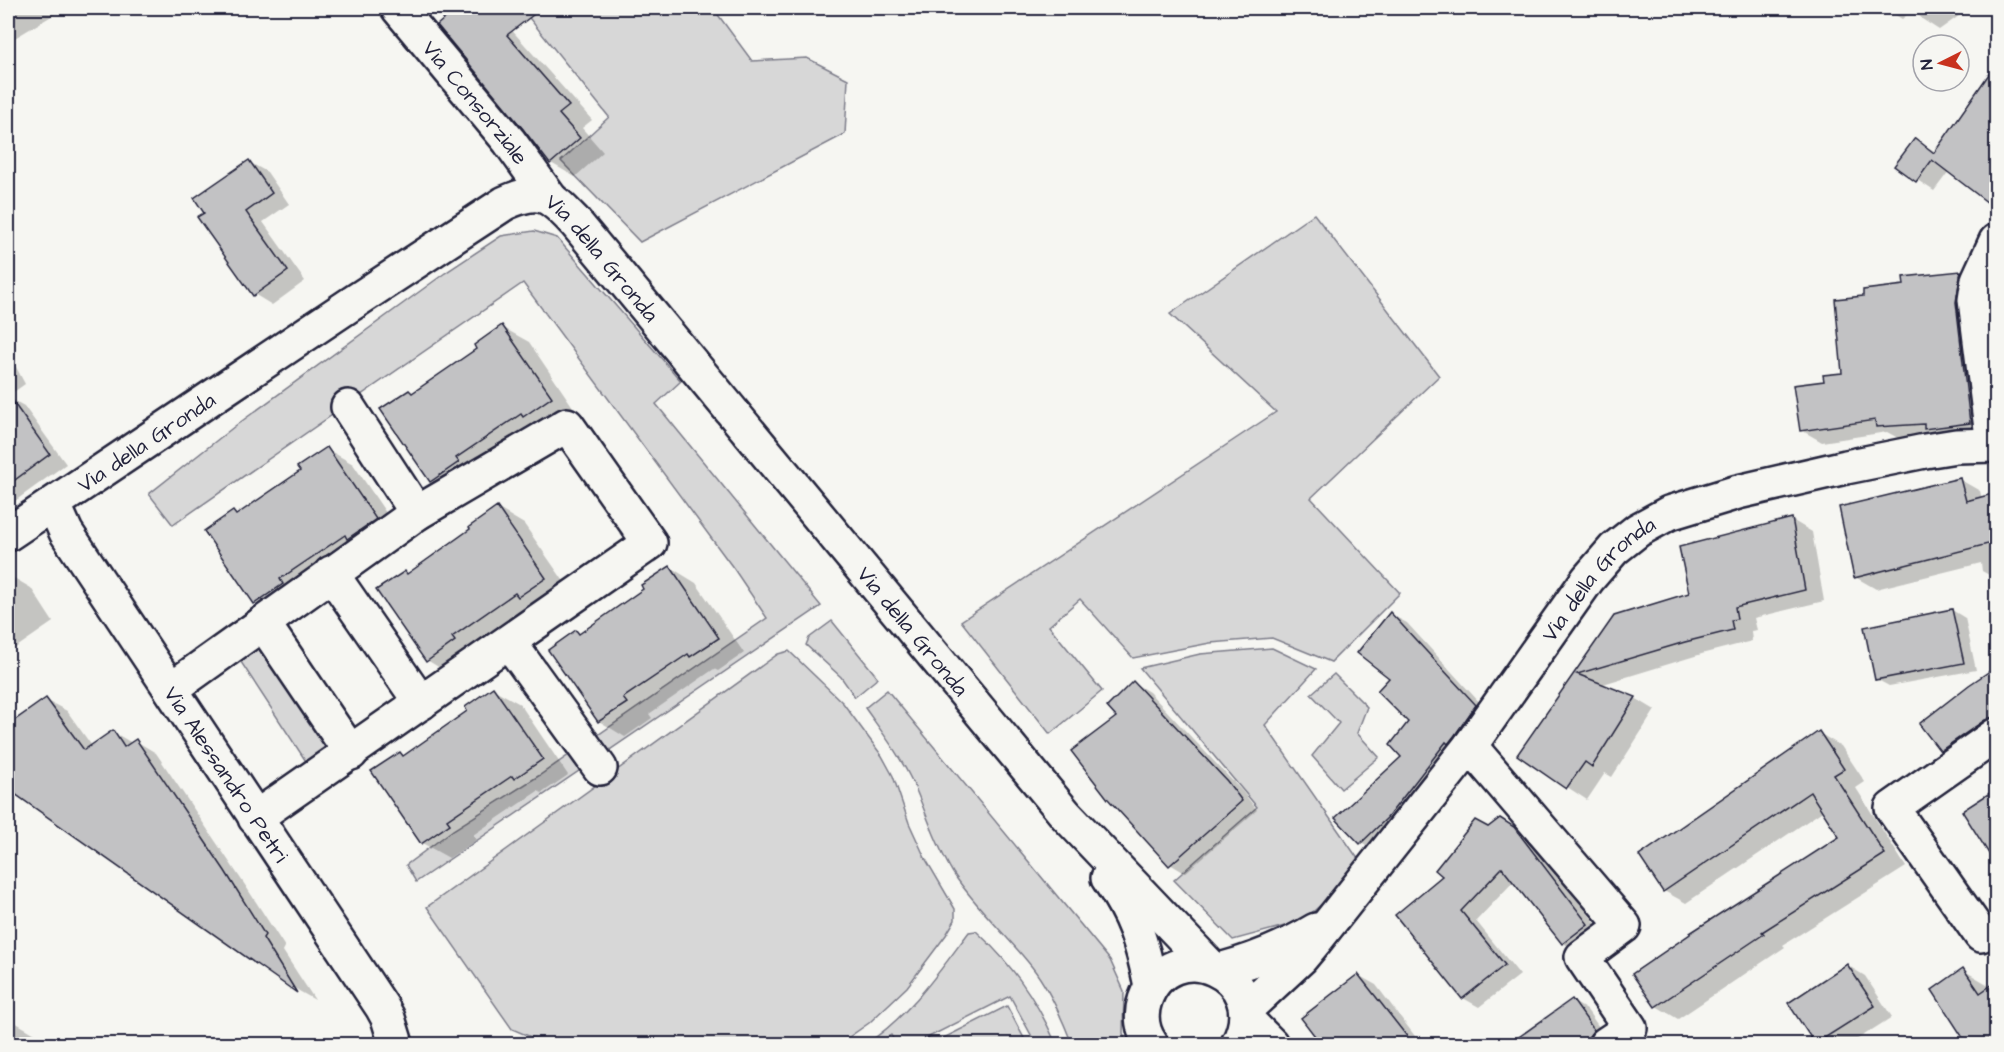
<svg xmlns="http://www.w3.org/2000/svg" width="2004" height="1052" font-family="'Architects Daughter',sans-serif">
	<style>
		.green { fill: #d7d7d7; stroke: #7c7c89; stroke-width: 1.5 }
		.shadow { fill: #0003 }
		.building { fill: #c2c2c4; stroke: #22223b; stroke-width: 1.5 }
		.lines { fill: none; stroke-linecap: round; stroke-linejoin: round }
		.street-casing { stroke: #22223b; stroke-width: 38 }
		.secondary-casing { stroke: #22223b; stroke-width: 38 }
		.street { stroke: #f6f6f2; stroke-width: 33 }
		.secondary { stroke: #f6f6f2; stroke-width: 33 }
		.labels { text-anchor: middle; stroke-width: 5; stroke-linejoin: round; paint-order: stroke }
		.street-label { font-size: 22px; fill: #22223b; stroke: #f6f6f2 }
	</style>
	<rect width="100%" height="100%" fill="#f6f6f2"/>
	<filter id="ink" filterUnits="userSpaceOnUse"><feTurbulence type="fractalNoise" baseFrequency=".0167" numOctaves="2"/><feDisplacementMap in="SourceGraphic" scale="12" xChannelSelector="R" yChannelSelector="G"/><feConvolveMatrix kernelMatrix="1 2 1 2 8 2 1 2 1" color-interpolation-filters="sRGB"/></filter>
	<g filter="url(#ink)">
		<g class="green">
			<polygon points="499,8 713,8 752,61 807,58 848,79 845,134 640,242 561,161 609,117 526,14 510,19"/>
			<polygon points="1314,214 1439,376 1311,498 1400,593 1331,662 1272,638 1210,643 1133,658 1080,599 1049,626 1102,691 1050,734 961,621 1276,412 1170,314"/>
			<polygon points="534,231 557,238 681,381 656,404 821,606 416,882 406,865 453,830 540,775 767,618 734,569 523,283 173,525 149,494 235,426 445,273 501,236"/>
			<polygon points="832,621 878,678 855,697 841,677 806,645 809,638"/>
			<polygon points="266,635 339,750 311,769 237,656"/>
			<polygon points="1272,648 1316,669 1265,725 1363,866 1303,921 1233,940 1174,880 1257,807 1140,668 1200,654"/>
			<polygon points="789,651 843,703 882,756 893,776 909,823 925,858 955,909 955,920 946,935 907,987 869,1023 839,1044 564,1044 531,1037 512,1029 427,907 778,654"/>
			<polygon points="1334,674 1367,707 1357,733 1379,757 1341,789 1312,756 1339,723 1311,694"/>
			<path d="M887,690l223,270 14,31 -1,42 3,11h-54c-10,-26 -22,-54 -40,-77 -25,-32 -56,-59 -79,-94 -18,-29 -27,-62 -41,-92 -13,-27 -30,-49 -47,-73z"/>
			<path d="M976,931c34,31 62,71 80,113h-20l-26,-48 -95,48h-19l-5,-9 -15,9h-10c43,-28 73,-72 103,-112z"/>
			<polygon points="1007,1006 1027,1044 932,1044"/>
		</g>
		<g class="shadow">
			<polygon points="8,8 51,8 55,14 8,42"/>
			<polygon points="460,8 470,8 508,26 592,120 582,128 603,152 575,177 551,163 525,128 439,25"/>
			<polygon points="1884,8 1970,8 1939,30 1922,19 1914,9 1902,19"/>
			<polygon points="1996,51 1996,65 1990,60"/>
			<polygon points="1996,66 1996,206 1949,171 1934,191 1896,166 1915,140 1936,152"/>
			<polygon points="249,162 267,172 289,204 263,222 305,281 272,305 254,294 206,213"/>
			<polygon points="1961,273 1981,285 1991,433 1898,438 1887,432 1822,442 1801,430 1826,382 1843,374 1865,297 1906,287 1905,278"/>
			<polygon points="502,327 529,342 577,413 458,496 431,481 410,391 413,394 478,350"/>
			<polygon points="8,352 25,384 8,396"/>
			<polygon points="8,397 24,406 66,464 15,501 8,504"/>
			<polygon points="327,449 353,464 401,535 282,618 255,603 233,513 237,516 302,471"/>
			<polygon points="1959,479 1980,491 1982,499 1996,495 1996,579 1982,571 1981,563 1876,589 1855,577"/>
			<polygon points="497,508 524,524 572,593 453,676 427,660 405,573 408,575 472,529"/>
			<polygon points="1792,520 1812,532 1824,601 1754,618 1757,630 1751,631 1752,641 1705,653 1600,685 1635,698 1655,710 1612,777 1605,773 1587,800 1519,755 1615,617 1691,594"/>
			<polygon points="670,567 696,583 744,653 718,671 714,669 649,714 652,718 625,737 599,721 576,632 581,634 645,590"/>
			<polygon points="14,578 31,588 53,622 8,653 8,582"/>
			<polygon points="1952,610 1965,618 1976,670 1889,686 1876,679"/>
			<polygon points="1390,614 1407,623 1492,716 1378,852 1361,842 1403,757 1410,722"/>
			<polygon points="1996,668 1996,733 1958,760 1941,750 1970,686"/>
			<polygon points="1134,683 1149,692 1242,791 1257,810 1185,873 1170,864 1118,718"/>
			<polygon points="493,689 520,704 568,775 542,793 538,791 473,835 476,840 449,858 422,843 400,753 405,756 469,711"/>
			<polygon points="46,700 67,711 92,746 113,732 132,743 136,741 156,753 245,885 285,947 283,951 315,1000 299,991 8,787 8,724 9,725"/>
			<polygon points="1819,733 1841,746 1865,782 1856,788 1906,867 1783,945 1785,947 1678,1019 1656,1006 1842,838 1824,810 1686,903 1664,891"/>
			<polygon points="1996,791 1996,862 1964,812"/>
			<polygon points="1500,819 1530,838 1603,933 1579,952 1563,943 1514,881 1476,921 1520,975 1479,1007 1463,998 1444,877"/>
			<polygon points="1847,965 1865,976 1892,1017 1850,1044 1818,1044 1790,1003"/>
			<polygon points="1963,970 1987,984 1990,988 1996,984 1996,1044 1969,1044 1934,990"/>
			<polygon points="1358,975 1376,985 1421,1044 1323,1044 1303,1019"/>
			<polygon points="1572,1001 1587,1010 1608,1040 1605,1044 1511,1044"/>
			<polygon points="11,1020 37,1035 44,1044 8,1044 8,1022"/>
		</g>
		<g class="building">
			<polygon points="457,8 542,8 507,35 569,106 559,114 580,138 550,164 523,129 437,25"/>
			<polygon points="1996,64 1996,209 1932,160 1916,182 1894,166 1915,138 1934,153"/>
			<polygon points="249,160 272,193 246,212 288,271 253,296 197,217 204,213 194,198"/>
			<polygon points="1961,271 1956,302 1970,423 1924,429 1924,424 1876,427 1875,420 1800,431 1793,385 1824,381 1823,375 1842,373 1835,299 1863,296 1863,290 1904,285 1903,277"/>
			<polygon points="502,325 552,397 523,417 521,414 456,458 459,462 430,482 380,409 409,390 412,393 476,349 474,345"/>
			<polygon points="8,395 50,454 8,485"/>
			<polygon points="327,447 376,519 347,539 345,535 280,579 283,584 254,604 204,531 233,511 236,515 300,471 297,467"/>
			<polygon points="1960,478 1966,501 1996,493 1996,542 1854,578 1839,507"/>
			<polygon points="497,507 546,578 518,597 515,593 452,637 455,641 426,662 376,590 405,571 407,574 470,529 469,527"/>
			<polygon points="1792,518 1805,590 1735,607 1737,619 1731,620 1733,630 1685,642 1577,674 1636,697 1592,767 1585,762 1566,789 1517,755 1614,616 1689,593 1679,547"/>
			<polygon points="670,566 719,638 690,657 688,654 623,698 627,703 598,722 548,650 576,630 579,634 643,589 641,585"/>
			<polygon points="1952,609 1964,663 1875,680 1864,627"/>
			<polygon points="1390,612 1476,705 1455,735 1448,744 1446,742 1387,818 1360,844 1335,818 1401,757 1390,745 1408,722 1377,691 1389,678 1357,653"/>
			<polygon points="1996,667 1996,717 1985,720 1940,751 1919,724 1969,685"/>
			<polygon points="1133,681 1227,781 1242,801 1169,866 1108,799 1071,751 1116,717 1107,707"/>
			<polygon points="493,687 543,759 514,779 512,776 447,820 450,824 421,844 371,771 400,752 403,756 467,711 465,707"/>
			<polygon points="46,698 84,750 113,730 124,747 136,739 225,871 265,935 263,938 297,993 8,789 8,725"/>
			<polygon points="1819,731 1844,769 1834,775 1885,854 1762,932 1764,934 1655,1007 1632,974 1690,934 1690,933 1839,837 1810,792 1663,892 1639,856"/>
			<polygon points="1996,789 1996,865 1962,811"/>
			<polygon points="1500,818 1514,827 1588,924 1562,944 1502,868 1461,911 1505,965 1462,999 1395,915 1442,876 1435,870 1475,820 1488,827"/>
			<polygon points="1847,964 1875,1006 1815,1044 1788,1003"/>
			<polygon points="1963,968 1980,993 1996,982 1996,1044 1967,1044 1932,990"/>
			<polygon points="1358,974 1413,1044 1321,1044 1301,1018"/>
			<polygon points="1572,999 1594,1030 1589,1036 1587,1044 1509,1044"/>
		</g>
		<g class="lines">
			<defs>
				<g id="street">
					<path id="s1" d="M398,8l111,133 41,57"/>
					<polyline points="348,407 417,513"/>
					<polyline points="1993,445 1975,300 1978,280 1996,241"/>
					<path id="s2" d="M54,505l12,27 316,475 6,11 8,26"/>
					<polyline points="331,573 421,703"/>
					<polyline points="263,623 351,753"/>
					<polyline points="509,642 600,768"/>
					<polyline points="171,689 417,513 567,425 650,543 255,818"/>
					<polyline points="1470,746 1624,926 1582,957 1630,1028 1606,1044"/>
					<polyline points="1981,935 1892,808 1996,735"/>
					<path d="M1220,970c33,-9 66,-22 96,-40"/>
					<path id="s3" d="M1246,1009l55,-51 15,-18 154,-194 118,-167 26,-30 24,-19 31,-17 69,-21 108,-25 79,-16 31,-5 40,-1"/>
				</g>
				<g id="secondary">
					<path id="s4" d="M8,534l340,-228 157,-103c37,-17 45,-7 70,19l491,593 144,151"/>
					<path d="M1108,878c26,38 34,64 43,108"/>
					<polyline points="1246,1019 1271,1044"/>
					<path d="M1151,1044c-9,-13 -11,-29 -6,-44 25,-71 130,-26 93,44"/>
				</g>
			</defs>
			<use href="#street" class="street-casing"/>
			<use href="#secondary" class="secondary-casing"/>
			<use href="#street" class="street"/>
			<use href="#secondary" class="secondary"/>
		</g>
	</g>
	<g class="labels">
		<g class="street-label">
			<text dy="8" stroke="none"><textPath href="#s1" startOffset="122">Via Consorziale</textPath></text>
			<text dy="8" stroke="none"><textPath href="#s4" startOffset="723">Via della Gronda</textPath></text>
			<text dy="8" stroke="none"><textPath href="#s4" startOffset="166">Via della Gronda</textPath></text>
			<text dy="8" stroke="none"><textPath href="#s3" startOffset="558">Via della Gronda</textPath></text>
			<text dy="8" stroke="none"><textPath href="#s4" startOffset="1209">Via della Gronda</textPath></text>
			<text dy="8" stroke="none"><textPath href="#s2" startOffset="320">Via Alessandro Petri</textPath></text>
		</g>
	</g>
	<rect width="2004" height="1052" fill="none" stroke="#f6f6f2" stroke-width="30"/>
	<rect x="15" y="15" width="1974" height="1022" fill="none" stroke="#22223b" stroke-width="2" filter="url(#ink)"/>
	<g transform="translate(1941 63) rotate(264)"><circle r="28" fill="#f6f6f2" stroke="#a1a1a9" stroke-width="1.5"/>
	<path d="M0-4.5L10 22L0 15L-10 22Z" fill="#c8321e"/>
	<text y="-9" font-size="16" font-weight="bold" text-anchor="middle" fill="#22223b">N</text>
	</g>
</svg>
